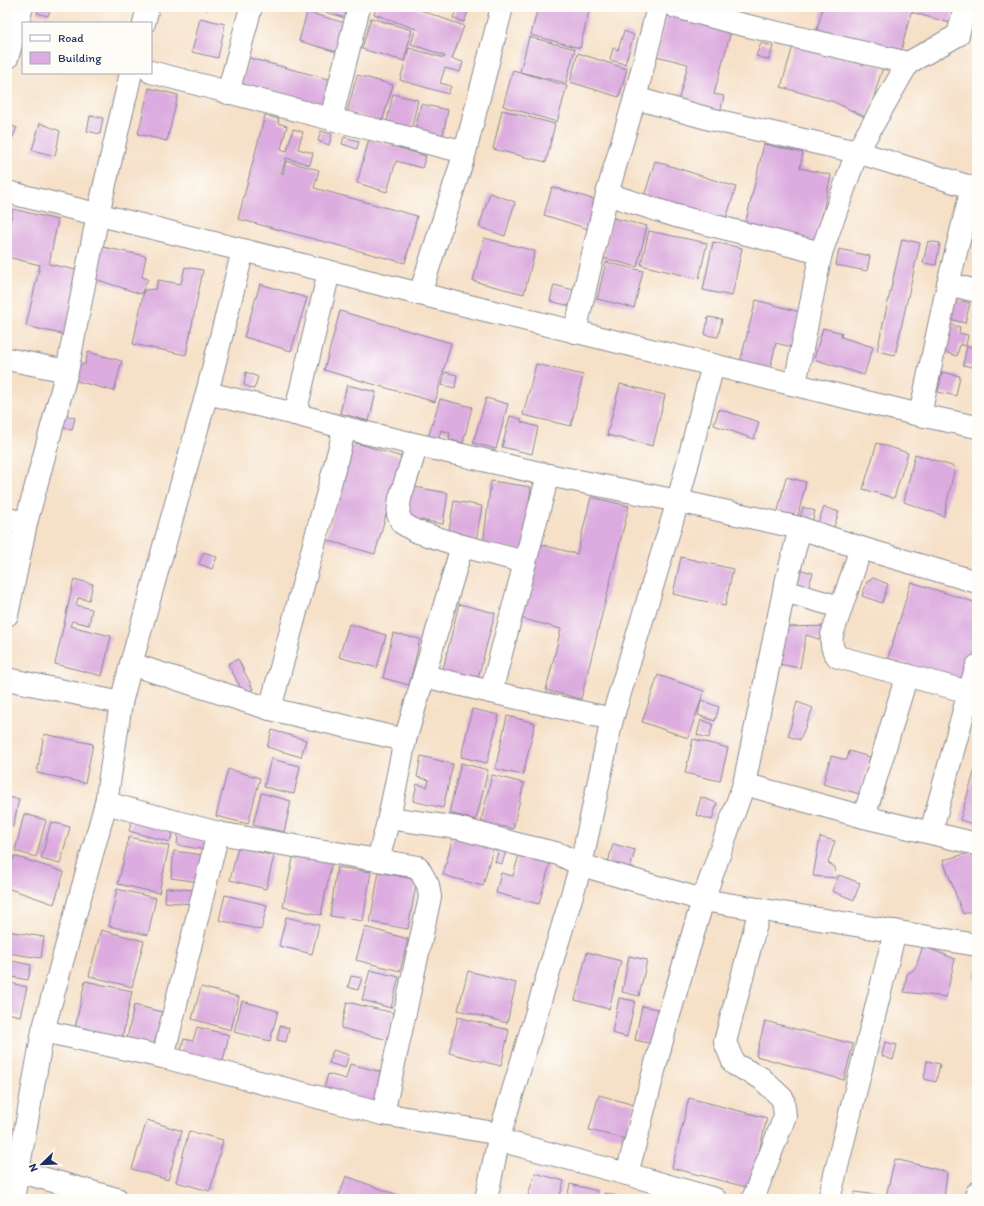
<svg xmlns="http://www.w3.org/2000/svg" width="984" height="1206" font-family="Itim,sans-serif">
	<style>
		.building { fill: #dcabdf }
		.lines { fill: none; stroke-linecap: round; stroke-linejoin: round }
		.minor-casing { stroke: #888892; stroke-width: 24 }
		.minor { stroke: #fff; stroke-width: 22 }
	</style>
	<rect width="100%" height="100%" fill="#fdfcf7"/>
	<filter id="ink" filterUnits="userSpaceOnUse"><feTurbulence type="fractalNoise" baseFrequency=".025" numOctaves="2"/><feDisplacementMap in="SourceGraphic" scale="8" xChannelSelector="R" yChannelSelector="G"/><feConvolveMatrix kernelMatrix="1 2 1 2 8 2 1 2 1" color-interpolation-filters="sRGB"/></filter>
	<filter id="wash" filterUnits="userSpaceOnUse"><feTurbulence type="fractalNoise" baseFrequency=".012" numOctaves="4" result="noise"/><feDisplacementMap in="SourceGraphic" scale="16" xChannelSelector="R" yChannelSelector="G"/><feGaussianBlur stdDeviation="0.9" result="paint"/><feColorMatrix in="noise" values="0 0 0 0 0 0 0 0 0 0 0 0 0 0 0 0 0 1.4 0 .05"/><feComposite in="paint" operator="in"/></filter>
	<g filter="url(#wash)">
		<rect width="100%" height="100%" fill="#f6e0c7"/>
		<g id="blocks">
			<g class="building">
				<polygon points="39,7 51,7 48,16 37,13"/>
				<polygon points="200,7 209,7 208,10"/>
				<polygon points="308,7 349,7 346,18"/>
				<polygon points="377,7 412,7 464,26 452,59 463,62 460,72 445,68 440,83 451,86 448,94 400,80 409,48 444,58 445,56 411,44 416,29 374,14"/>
				<polygon points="457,7 463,7 469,9 464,22 453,18"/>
				<polygon points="538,7 575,7 589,11 580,48 531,35"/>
				<polygon points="716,7 737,7 735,13"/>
				<polygon points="823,7 954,7 950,23 911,12 900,55 816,33"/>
				<polygon points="971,7 977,7 977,22 968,20"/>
				<polygon points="307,12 345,23 337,52 299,41"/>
				<polygon points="667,14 731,31 714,94 724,96 720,113 678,102 688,64 656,56"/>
				<polygon points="200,18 225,24 218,58 192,52"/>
				<polygon points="371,18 412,30 404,61 362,49"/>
				<polygon points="624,31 634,35 625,64 610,60 613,48 618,50"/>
				<polygon points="529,37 575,49 566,83 520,72"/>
				<polygon points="761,43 773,46 769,60 756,56"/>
				<polygon points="793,46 883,67 867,118 834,102 781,87"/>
				<polygon points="578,53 627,69 619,97 570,82"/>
				<polygon points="249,58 332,80 323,114 240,92"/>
				<polygon points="513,70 567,86 557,122 503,106"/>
				<polygon points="357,75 393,85 382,122 347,112"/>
				<polygon points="149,88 178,95 167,141 138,134"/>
				<polygon points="393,94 418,100 411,131 386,126"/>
				<polygon points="421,104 448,110 442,140 414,134"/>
				<polygon points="502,110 555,124 546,162 493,149"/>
				<polygon points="265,115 279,119 278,123 287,126 281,149 287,151 293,129 303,132 298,149 313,153 310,165 286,158 281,173 283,174 286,161 319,170 314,188 417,216 405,263 238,219"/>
				<polygon points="90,116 103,118 100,134 87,131"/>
				<polygon points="40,123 60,131 55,156 32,150"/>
				<polygon points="7,124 17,128 7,150"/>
				<polygon points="321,131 332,134 329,145 318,141"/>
				<polygon points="344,137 359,141 357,149 342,144"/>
				<polygon points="369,139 426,156 422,168 396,161 387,192 357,183"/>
				<polygon points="764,144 803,153 800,168 831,175 815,247 744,230"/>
				<polygon points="655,161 736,187 724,225 643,200"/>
				<polygon points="552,187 603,202 595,231 544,215"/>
				<polygon points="490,193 515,202 505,236 479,227"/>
				<polygon points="13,209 58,220 49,264 85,272 70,336 26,326 40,265 7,257 7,236"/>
				<polygon points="613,218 647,226 637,267 603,258"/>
				<polygon points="649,231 707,243 699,279 641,265"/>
				<polygon points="484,238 535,251 524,294 473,281"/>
				<polygon points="902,239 920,243 895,355 877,351"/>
				<polygon points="928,241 940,243 936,265 923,263"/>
				<polygon points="713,242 742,248 732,296 703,290"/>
				<polygon points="98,246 146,256 142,277 148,279 141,294 92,278"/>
				<polygon points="839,249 870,256 867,271 836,265"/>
				<polygon points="606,262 643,271 634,308 597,299"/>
				<polygon points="185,267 203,270 186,355 133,344 144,290 156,289 158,280 181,284"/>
				<polygon points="260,284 307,298 291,351 244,337"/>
				<polygon points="554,285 574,290 570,306 550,301"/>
				<polygon points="954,299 970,303 965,323 949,319"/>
				<polygon points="756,300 800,312 791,347 776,343 770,369 740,362"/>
				<polygon points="340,311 451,343 435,402 324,370"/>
				<polygon points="708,317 722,319 718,337 705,335"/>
				<polygon points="948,324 960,327 959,333 968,335 966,346 960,344 957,356 941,351"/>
				<polygon points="823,328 842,333 841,337 873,347 864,375 814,359"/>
				<polygon points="967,346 977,348 977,368 963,365"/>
				<polygon points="88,352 122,361 114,391 69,379 73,365 85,364"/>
				<polygon points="536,364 583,375 571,426 523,415"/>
				<polygon points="246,372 258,377 254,389 244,385"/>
				<polygon points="445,372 457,375 455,388 442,385"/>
				<polygon points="942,372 960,376 956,396 938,392"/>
				<polygon points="620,384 665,395 653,446 607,435"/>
				<polygon points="347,385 376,392 369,421 340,413"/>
				<polygon points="486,398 508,404 496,449 473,443"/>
				<polygon points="440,399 472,407 463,443 449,440 450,433 441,430 437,446 426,444"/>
				<polygon points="719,409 759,422 754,439 714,425"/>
				<polygon points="63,414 75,418 72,430 60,427"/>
				<polygon points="510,416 521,419 521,422 538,427 532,454 502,447"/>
				<polygon points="353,442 402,457 375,554 326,540"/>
				<polygon points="877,443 908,453 894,498 863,489"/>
				<polygon points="915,454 955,467 944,516 904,502"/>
				<polygon points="786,477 806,482 796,524 776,519"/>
				<polygon points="491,481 531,487 523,550 483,544"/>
				<polygon points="409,486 448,493 443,524 403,517"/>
				<polygon points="591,497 629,506 581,699 546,690 561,629 520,618 539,544 577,554"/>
				<polygon points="454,501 482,506 476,541 448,537"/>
				<polygon points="803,507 815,511 812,522 800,518"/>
				<polygon points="824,507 839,512 833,529 818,523"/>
				<polygon points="204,552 217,557 212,569 199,564"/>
				<polygon points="681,557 733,569 725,606 673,594"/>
				<polygon points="798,569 813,573 808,588 794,584"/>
				<polygon points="873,578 888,584 882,603 862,596 867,582"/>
				<polygon points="74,579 93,584 89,600 78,598 76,605 92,609 89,625 72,621 70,626 111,636 102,676 55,664"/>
				<polygon points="911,582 977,603 977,646 966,682 888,658"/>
				<polygon points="459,604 495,613 477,682 442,673"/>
				<polygon points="349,624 386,635 377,668 339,657"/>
				<polygon points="830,626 825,641 806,635 800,668 774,663 785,627"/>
				<polygon points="393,633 420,639 409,685 383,678"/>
				<polygon points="238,659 253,689 244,694 228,664"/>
				<polygon points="658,675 704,691 701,700 719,707 715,721 698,715 701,700 688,738 642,722"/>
				<polygon points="797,702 813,708 800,740 788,736"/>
				<polygon points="472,709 499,715 487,763 461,757"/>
				<polygon points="507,716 535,723 523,775 495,769"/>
				<polygon points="701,720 713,724 709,738 697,735"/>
				<polygon points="272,730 306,740 301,757 267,747"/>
				<polygon points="44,734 93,744 85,783 37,773"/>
				<polygon points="693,739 728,748 720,781 685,773"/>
				<polygon points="849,751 870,757 860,794 823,784 831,756 847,760"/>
				<polygon points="421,756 453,764 443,808 413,801 417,784 427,787 429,780 417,777"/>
				<polygon points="271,759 300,766 294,794 264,787"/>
				<polygon points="977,762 977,825 960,820"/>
				<polygon points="461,763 488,770 476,820 449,813"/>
				<polygon points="228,769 260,778 248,824 216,816"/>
				<polygon points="492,775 524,783 513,829 481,821"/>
				<polygon points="261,793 291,801 284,832 253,825"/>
				<polygon points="7,797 19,799 13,827 7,825"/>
				<polygon points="701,797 717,803 712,820 696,815"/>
				<polygon points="24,814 46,820 36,857 15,851"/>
				<polygon points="132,819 173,831 170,842 129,831"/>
				<polygon points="51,822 70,827 60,864 41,859"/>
				<polygon points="178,834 207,839 205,850 177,845"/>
				<polygon points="129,837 169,846 159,893 118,884"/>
				<polygon points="453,837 493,848 483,886 443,875"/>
				<polygon points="820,837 835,841 828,863 835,867 836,878 813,876"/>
				<polygon points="613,844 635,850 628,876 606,870"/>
				<polygon points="238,847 274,856 266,889 230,880"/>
				<polygon points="499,849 506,851 502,864 495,862"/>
				<polygon points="174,851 203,855 199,882 171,878"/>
				<polygon points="977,851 977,910 963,914 943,860"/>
				<polygon points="294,853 332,861 321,915 283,907"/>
				<polygon points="519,855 550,863 539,904 496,893 501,873 513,876"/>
				<polygon points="14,856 64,872 54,904 7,888 7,877"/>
				<polygon points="337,867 371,872 363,921 330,916"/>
				<polygon points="379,872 417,880 408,929 370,922"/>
				<polygon points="839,875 860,883 854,900 832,891"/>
				<polygon points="166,888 195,890 194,904 165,902"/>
				<polygon points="117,889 156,898 148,935 109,926"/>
				<polygon points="225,895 267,905 261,930 219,920"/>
				<polygon points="286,917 319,925 312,954 279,946"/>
				<polygon points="365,927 408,939 400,971 356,960"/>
				<polygon points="101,930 144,941 132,987 89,976"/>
				<polygon points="7,931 44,937 41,958 7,953"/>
				<polygon points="923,946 955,959 946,997 904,992 907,974 915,969"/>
				<polygon points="587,952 621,961 609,1009 575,1000"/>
				<polygon points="629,956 647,960 639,996 622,992"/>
				<polygon points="7,960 31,965 28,980 7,976"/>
				<polygon points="976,968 977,968 977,979 974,978"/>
				<polygon points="370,970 399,977 391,1008 362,1000"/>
				<polygon points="468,971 516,983 507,1023 458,1010"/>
				<polygon points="351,976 362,978 358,990 348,987"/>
				<polygon points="85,981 132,991 121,1043 74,1033"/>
				<polygon points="7,982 27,987 20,1016 7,1013"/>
				<polygon points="201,987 239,997 231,1030 192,1019"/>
				<polygon points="619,998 635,1001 627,1037 612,1033"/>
				<polygon points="242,1001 278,1011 270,1041 234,1032"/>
				<polygon points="347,1002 394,1013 388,1040 341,1028"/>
				<polygon points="134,1005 167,1013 160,1047 127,1039"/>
				<polygon points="642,1006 662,1010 654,1044 635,1040"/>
				<polygon points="458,1017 509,1030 501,1066 449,1053"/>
				<polygon points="765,1021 853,1044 844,1080 756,1056"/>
				<polygon points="280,1026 289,1028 286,1042 277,1040"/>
				<polygon points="197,1027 229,1035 222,1065 180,1054 184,1039 193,1041"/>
				<polygon points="885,1042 897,1045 893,1060 882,1056"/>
				<polygon points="333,1050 349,1055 345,1068 329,1063"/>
				<polygon points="927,1061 940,1064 936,1082 924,1079"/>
				<polygon points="350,1064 386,1073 378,1106 323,1092 328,1074 346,1079"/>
				<polygon points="599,1095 634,1105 625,1139 589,1130"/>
				<polygon points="689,1098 767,1118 750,1188 672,1168"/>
				<polygon points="147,1120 182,1131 168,1180 132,1169"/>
				<polygon points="189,1131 223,1140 210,1191 176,1182"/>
				<polygon points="895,1159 947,1172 944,1199 852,1199 855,1192 886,1196"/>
				<polygon points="535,1173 564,1181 559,1199 527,1199"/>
				<polygon points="346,1176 408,1199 338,1199"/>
				<polygon points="570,1184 597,1191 595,1199 567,1199"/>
				<polygon points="604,1193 624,1198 624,1199 602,1199"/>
			</g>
		</g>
	</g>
	<g filter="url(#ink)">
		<use href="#blocks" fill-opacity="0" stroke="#888892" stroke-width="1"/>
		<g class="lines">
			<defs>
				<g id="minor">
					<polyline points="676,7 731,22 908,63"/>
					<polyline points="144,23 148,7"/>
					<polyline points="7,58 22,7"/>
					<polyline points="151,72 331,119 465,152"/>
					<polyline points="228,93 251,7"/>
					<polyline points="635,98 710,119 857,152 977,189"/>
					<polyline points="331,119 359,7"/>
					<polyline points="7,192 477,308 920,415 977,427"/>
					<polyline points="607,194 676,216 821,253"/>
					<polyline points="948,284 977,291"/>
					<polyline points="420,294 465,152 502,7"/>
					<polyline points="575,332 607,194 635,98 658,7"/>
					<polyline points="7,359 67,371"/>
					<polyline points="795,384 821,253 857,152 908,63 958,35 965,7"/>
					<polyline points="207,393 295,414 345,428 548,475 491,692 612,719"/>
					<polyline points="295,414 329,272"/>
					<polyline points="920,415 948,284 972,188"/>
					<polyline points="417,445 400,498 398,514 402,523 415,531 462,546"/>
					<polyline points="548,475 678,501 800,528 861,548 977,582"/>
					<polyline points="7,519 26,523"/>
					<path d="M861,548l-29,87c-1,10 0,15 6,22l131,35"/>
					<polyline points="784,591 840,607"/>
					<polyline points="7,615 26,523 67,371 98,214 131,73"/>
					<polyline points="131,664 270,709 405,740"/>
					<polyline points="424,676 491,692"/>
					<polyline points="7,679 121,703"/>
					<polyline points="270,709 345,428"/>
					<polyline points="744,784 864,817 977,844"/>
					<polyline points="106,803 218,833 418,867 428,885 430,897 383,1114"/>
					<polyline points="864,817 907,675"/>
					<polyline points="389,818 458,828 521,845 559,854 581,865 703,900 977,945"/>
					<polyline points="931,832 969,692 977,666"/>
					<polyline points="378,860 389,818 405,740 462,546 525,562"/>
					<polyline points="43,1031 163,1057 383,1114 500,1134"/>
					<polyline points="163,1057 218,833"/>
					<polyline points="499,1140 627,1174 715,1199"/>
					<polyline points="7,1168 117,1199"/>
					<polyline points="627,1174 666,1025 703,900 744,784 784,591 800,528"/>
					<polyline points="13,1199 43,1031 106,803 121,703 131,664 207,393 243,250"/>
					<polyline points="486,1199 500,1134 581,865 612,719 678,501 713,365"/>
					<polyline points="753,1199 785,1116 783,1099 761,1078 734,1064 725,1042 760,909"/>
					<polyline points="829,1199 895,931"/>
					<polyline points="975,1199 977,1193"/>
				</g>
			</defs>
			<use href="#minor" class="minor-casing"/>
			<use href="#minor" class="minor"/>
		</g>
	</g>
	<rect width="984" height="1206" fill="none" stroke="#fdfcf7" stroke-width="24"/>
	<rect x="22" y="22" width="130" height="52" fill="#fdfcf7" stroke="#a3aaba"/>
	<rect x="30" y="35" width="20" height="6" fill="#ffffff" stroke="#a3aaba"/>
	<text x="58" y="42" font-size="12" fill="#1b2f5e">Road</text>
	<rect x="30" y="52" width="20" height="12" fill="#dcabdf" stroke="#a3aaba"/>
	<text x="58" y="62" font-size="12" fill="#1b2f5e">Building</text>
	<g transform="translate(42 1164) rotate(247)" stroke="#fdfcf7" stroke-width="3" paint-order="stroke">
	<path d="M0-3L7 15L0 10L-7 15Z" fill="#1b2f5e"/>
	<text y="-6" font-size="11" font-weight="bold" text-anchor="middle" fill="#1b2f5e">N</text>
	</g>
</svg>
